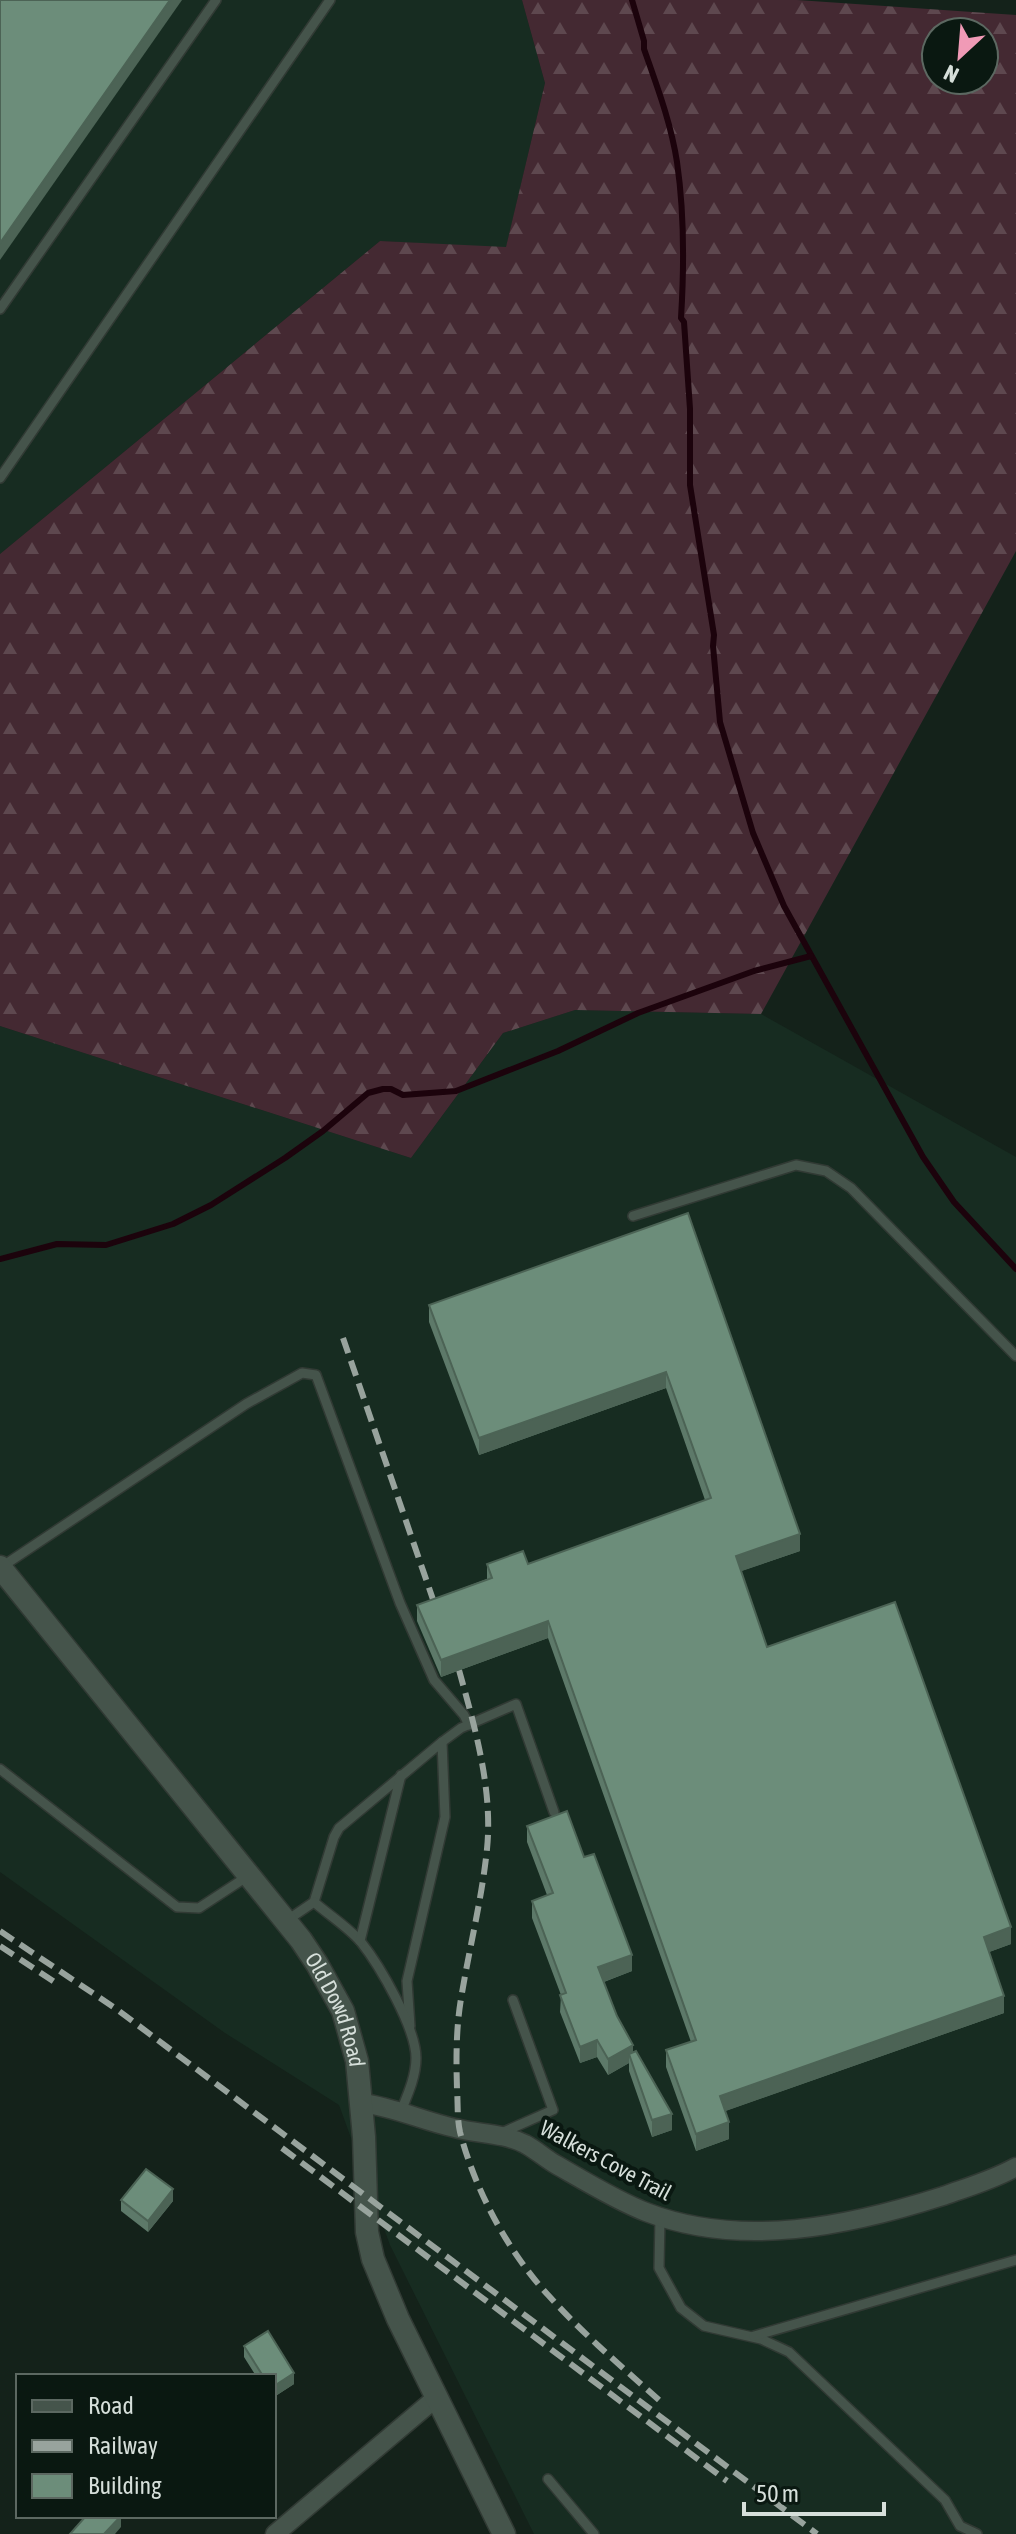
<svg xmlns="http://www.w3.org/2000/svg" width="1016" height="2534" font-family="'Asap Condensed',sans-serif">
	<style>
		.built { fill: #172c21 }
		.forest { fill: url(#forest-firs); fill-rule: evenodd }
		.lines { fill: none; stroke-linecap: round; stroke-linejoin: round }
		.stream { stroke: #1c030c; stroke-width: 6 }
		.service-casing { stroke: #313a34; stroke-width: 12 }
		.minor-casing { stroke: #313a34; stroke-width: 21 }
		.tertiary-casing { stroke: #313a34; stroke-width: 25 }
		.service { stroke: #45544b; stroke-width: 9 }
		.minor { stroke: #45544b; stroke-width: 18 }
		.tertiary { stroke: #45544b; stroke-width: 22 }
		.rail { stroke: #98a39d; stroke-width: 6; stroke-dasharray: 16 8; stroke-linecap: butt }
		.wall { fill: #5d7969 }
		.shaded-wall { fill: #4c6355 }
		.building { fill: #6c8d7a; stroke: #4c6355; stroke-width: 2 }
		.labels { text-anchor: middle; stroke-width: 8; stroke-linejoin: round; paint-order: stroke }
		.street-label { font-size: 22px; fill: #d6dfda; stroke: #0a1811 }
	</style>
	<defs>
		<pattern id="forest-firs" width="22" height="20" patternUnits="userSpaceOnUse" patternTransform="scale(2)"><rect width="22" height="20" fill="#442932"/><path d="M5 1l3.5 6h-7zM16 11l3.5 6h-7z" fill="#5e484f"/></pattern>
	</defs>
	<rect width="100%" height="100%" fill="#14221a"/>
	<g class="built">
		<polygon points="0,0 522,0 545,83 506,248 380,241 0,554"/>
		<polygon points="575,1010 761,1014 1016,1157 1016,2534 534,2534 390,2245 339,2105 225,2033 0,1872 0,1026 411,1158 503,1033"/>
	</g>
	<path class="forest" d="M522,0h275l219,15v536l-255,463 -186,-4 -72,23 -92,125 -411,-132v-472l380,-313 126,6 39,-164zM936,32h48v48h-48z"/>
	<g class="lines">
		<g class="stream">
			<path d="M632,0l12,41v8c13,37 27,74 33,113 7,48 7,108 4,156l3,4 6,87v76l24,150 -1,11 7,76 33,111 31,73 139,251 31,45 62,67"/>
			<polyline points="0,1259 57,1244 106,1245 173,1224 211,1205 285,1158 323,1131 368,1093 383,1089 391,1089 403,1095 456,1091 558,1051 638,1013 754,971 811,956"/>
		</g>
		<defs>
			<g id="service">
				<polyline points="0,309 216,0"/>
				<polyline points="0,478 330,0"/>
				<polyline points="633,1216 796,1165 826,1171 851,1188 1016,1356"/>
				<polyline points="0,1568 246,1404 302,1373 316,1375 400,1603 434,1680 464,1715 469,1725"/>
				<polyline points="442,1742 461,1728 516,1704 554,1812"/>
				<polyline points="0,1769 177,1907 199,1908 248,1876"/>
				<polyline points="314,1902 334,1837 339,1828 442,1742 445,1817 407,1981 410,2026"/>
				<path d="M286,1921l28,-19c15,13 34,25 47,40 19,24 55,86 55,116 0,18 -8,36 -15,53"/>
				<polyline points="360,1941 401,1775"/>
				<polyline points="499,2134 553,2110 513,2000"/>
				<polyline points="660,2217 659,2268 681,2308 704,2326 761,2339 789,2352 945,2500 960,2526 977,2534"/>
				<polyline points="754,2336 1016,2260"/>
				<polyline points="548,2479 594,2534"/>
			</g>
			<g id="minor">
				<path d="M362,2103c32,4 61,18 93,25 23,6 48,5 70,16 11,6 20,14 30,20 28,16 62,37 91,48 96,37 203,14 297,-16 25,-9 50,-16 73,-29"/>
				<polyline points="275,2534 437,2397"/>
			</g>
			<g id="tertiary">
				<path id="s1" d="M0,1567l301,373 16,24 26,47 14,50 7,76 3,95 6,27 25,60 106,215"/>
			</g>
		</defs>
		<use href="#service" class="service-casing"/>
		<use href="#minor" class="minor-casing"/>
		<use href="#tertiary" class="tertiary-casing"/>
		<use href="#service" class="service"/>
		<use href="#minor" class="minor"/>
		<use href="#tertiary" class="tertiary"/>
		<g class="rail">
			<polyline points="343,1338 438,1614"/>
			<path d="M459,1670c16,58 34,119 28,179 -5,49 -17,96 -25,144 -6,32 -6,64 -5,96 1,14 0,30 3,43 15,58 48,120 89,164 34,38 72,70 110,104"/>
			<polyline points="0,1931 115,2008 817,2534"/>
			<polyline points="0,1946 56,1983"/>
			<polyline points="282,2148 727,2481"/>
		</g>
	</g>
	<g class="wall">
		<polygon points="688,1213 800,1551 741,1571 767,1647 1011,1944 989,1952 1004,2013 725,2111 729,2139 696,2151 666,2067 666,2050 691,2042 548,1638 441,1677 417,1621 417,1605 487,1579 487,1564 528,1564 705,1500 666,1388 479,1455 429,1322 429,1305"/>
		<polygon points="527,1826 584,1857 632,1971 604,1982 617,2016 633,2052 672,2130 652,2137 629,2071 629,2063 608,2075 597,2057 580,2063 560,2012 561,1995 532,1918 532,1901 547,1895 527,1842"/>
		<polygon points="121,2200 173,2201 148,2232 121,2211"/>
		<polygon points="244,2346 294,2384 274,2397 274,2376 256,2376 244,2357"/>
	</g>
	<g class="shaded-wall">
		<polygon points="170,0 182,0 0,260 0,243"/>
		<polygon points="666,1372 666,1388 479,1455 479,1438"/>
		<polygon points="800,1534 800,1551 736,1573 736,1556"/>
		<polygon points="548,1621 548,1638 441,1677 441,1660"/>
		<polygon points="1011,1927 1011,1944 984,1954 984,1937"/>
		<polygon points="632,1955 632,1971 598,1984 598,1967"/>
		<polygon points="1004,1996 1004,2013 720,2113 720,2096"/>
		<polygon points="597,2040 597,2057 580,2063 580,2047"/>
		<polygon points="633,2045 633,2061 629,2054 629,2063 608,2075 608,2059"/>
		<polygon points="672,2114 672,2130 652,2137 652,2120"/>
		<polygon points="729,2122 729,2139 696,2151 696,2134"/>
		<polygon points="173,2189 173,2201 148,2232 148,2221"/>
		<polygon points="294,2373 294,2384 274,2397 274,2386"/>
		<polygon points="121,2516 121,2527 115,2534 104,2534"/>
	</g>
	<g class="building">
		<polygon points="0,0 170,0 0,243"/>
		<polygon points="688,1213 800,1534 736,1556 767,1647 895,1602 1011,1927 984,1937 1004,1996 720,2096 729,2122 696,2134 666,2050 696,2040 548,1621 441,1660 417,1605 492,1578 487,1564 523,1551 528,1564 711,1498 666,1372 479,1438 429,1305"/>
		<polygon points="567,1811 584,1857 594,1854 632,1955 598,1967 617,2016 633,2045 608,2059 597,2040 580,2047 560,1995 566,1993 532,1901 553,1893 527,1826"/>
		<polygon points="636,2051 672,2114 652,2120 629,2054"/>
		<polygon points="146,2169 173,2189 148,2221 121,2200"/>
		<polygon points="268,2331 294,2373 274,2386 274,2376 263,2376 244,2346"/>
		<polygon points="86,2516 121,2516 104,2534 70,2534"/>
	</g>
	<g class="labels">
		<g class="street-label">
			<text dy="8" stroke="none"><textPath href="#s1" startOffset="558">Old Dowd Road</textPath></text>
			<text transform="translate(606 2160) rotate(28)" y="8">Walkers Cove Trail</text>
		</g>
	</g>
	<rect x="16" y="2374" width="260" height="144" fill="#0a1811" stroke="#5c6861" stroke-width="2"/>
	<rect x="32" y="2400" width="40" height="12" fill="#45544b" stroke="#5c6861" stroke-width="2"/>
	<text x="88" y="2414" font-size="24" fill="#d6dfda">Road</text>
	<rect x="32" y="2440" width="40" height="12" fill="#98a39d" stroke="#5c6861" stroke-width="2"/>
	<text x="88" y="2454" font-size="24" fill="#d6dfda">Railway</text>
	<rect x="32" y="2474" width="40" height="24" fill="#6c8d7a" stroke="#5c6861" stroke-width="2"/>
	<text x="88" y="2494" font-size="24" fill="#d6dfda">Building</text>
	<g transform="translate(960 56) rotate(206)"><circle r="38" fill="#0a1811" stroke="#5c6861" stroke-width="2"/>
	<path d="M0-6L14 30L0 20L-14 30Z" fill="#f09ab6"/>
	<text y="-12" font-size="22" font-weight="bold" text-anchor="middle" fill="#d6dfda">N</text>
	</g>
	<path d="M744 2502v12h140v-12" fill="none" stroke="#d6dfda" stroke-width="4"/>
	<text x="756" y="2502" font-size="24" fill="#d6dfda" stroke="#0a1811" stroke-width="6" paint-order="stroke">50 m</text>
</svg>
